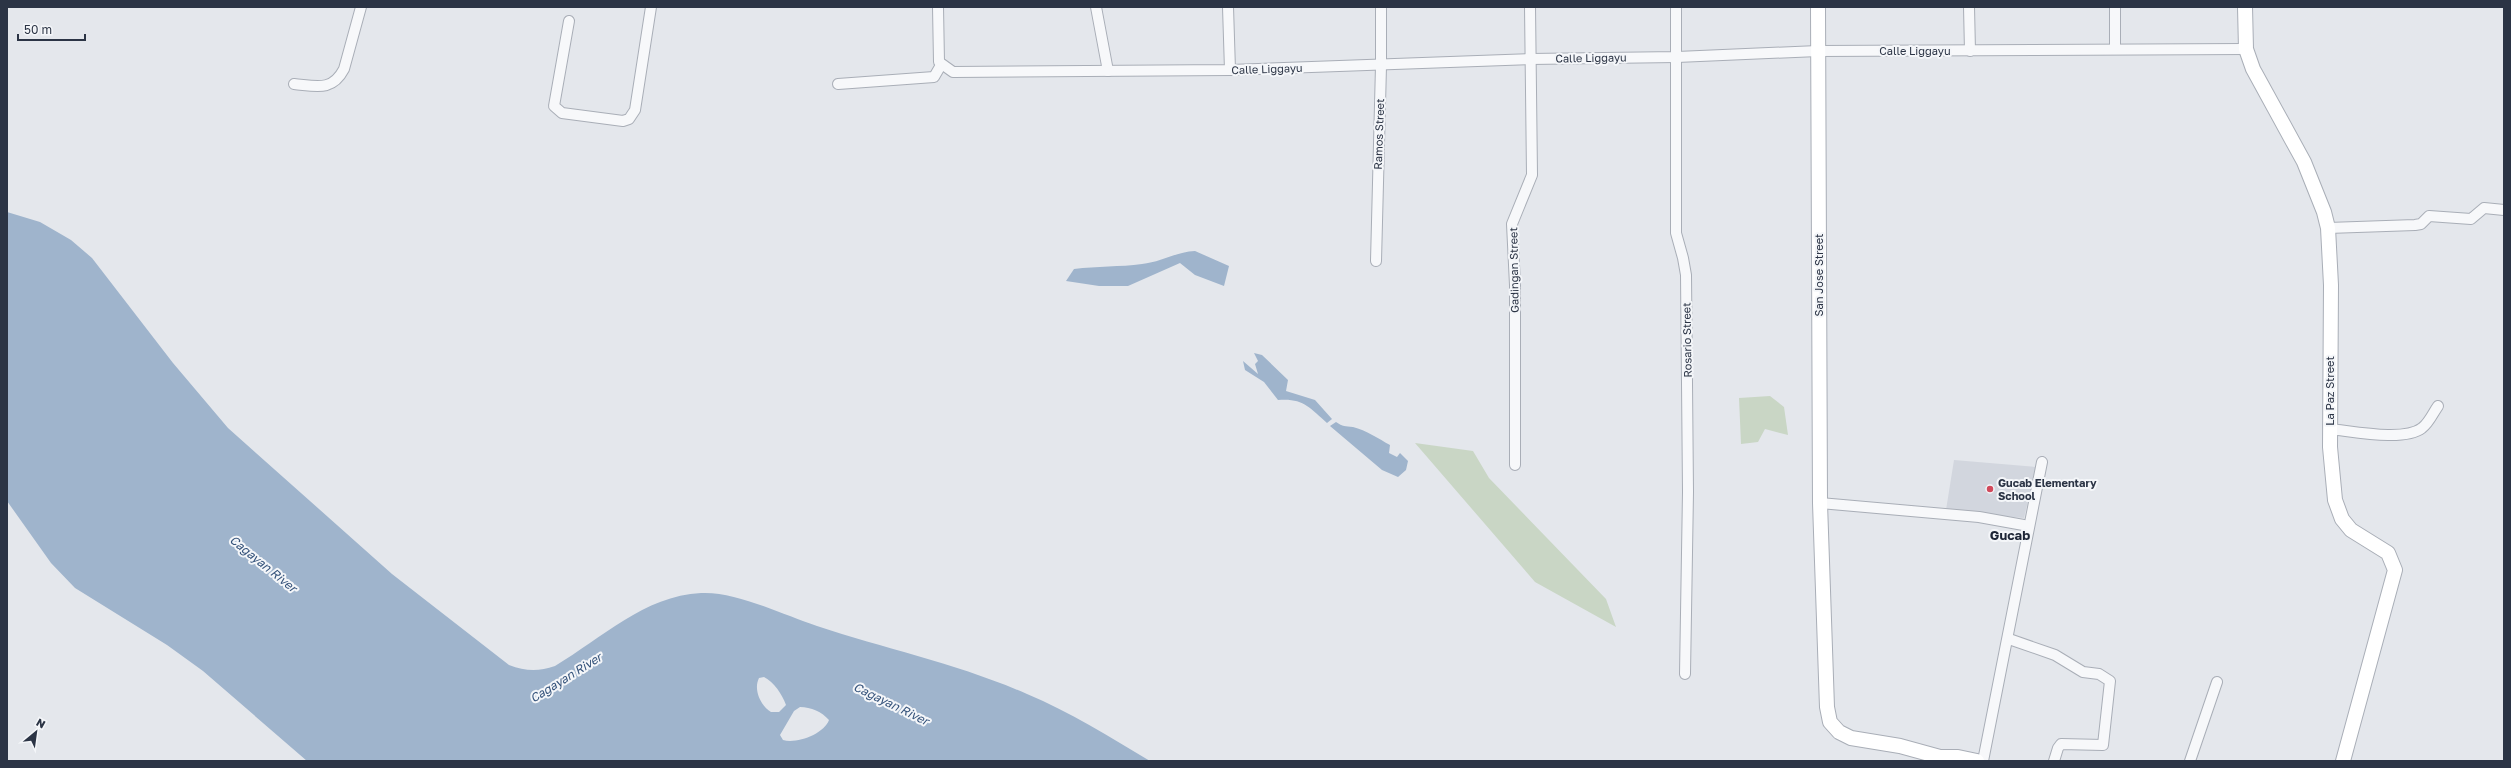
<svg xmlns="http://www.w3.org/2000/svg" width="2511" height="768" font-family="'Golos Text',sans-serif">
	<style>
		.built { fill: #d2d6de }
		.green { fill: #c9d6c5 }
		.water { fill: #9fb4cc; fill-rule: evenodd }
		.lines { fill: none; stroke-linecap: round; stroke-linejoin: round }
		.street-casing { stroke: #a9aeb7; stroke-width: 12 }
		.secondary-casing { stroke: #a9aeb7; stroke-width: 16 }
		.street { stroke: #f7f8fa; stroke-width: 10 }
		.secondary { stroke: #fff; stroke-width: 14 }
		.poi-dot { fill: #d1495b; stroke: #f4f6f9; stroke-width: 1.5 }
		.labels { text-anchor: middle; stroke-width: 4; stroke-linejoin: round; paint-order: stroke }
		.street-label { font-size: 11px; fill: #2b3445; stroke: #f4f6f9 }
		.poi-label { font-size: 11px; font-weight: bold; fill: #2b3445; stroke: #f4f6f9; text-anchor: start }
		.water-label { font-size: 12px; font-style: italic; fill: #34527a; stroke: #f4f6f9 }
		.quarter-label { font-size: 13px; font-weight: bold; fill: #1d2536; stroke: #f4f6f9 }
	</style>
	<rect width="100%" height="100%" fill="#e4e7ec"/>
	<polygon class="built" points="1954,460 2036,467 2024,518 1946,510"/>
	<g class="green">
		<polygon points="1770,396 1784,407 1788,435 1765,429 1758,442 1741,444 1739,398"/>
		<polygon points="1415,443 1473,451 1489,478 1606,599 1616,627 1535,582"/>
	</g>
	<g class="water">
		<path d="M7,212l33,10 31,18 21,18 81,105 55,65 164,146 117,91c16,6 29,7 46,1 47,-28 89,-70 146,-73 35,-2 82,22 116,33 69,23 142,38 210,68 43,18 83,43 123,67h-843l-104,-90 -36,-26 -92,-57 -24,-25 -44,-62zM764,677c10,5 18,17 22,28l-7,7h-8c-10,-6 -18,-22 -12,-34zM800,707c11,0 22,5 29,13 -5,14 -32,24 -46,20l-3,-5 14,-24z"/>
		<path d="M1195,251l34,15 -5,20 -29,-11 -15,-12 -52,23h-29l-33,-5 8,-12c23,-3 46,-2 68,-5 19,-2 34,-12 53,-13z"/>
		<path d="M1254,353l8,2 26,25 -2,11 29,9 17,19 -5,4c-18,-16 -24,-25 -49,-23l-14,-18 -19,-12 -2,-9 15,13 -3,-10 3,-3z"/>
		<path d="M1336,422c7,5 9,4 17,5 13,3 26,12 37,18l-1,8 8,4 3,-4 8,8 -2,9 -8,7 -16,-7 -52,-44z"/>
	</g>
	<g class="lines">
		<defs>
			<g id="street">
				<polyline points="938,7 939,62 953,72 1230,70 1530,59 1677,57 1818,51 2246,49"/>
				<polyline points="1096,7 1108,71"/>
				<polyline points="1228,7 1230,70"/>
				<polyline points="1676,7 1676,233 1683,258 1686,275 1688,492 1685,674"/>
				<polyline points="1969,7 1970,51"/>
				<polyline points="2115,7 2115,49"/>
				<polyline points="569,21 554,106 562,113 623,121 629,119 635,110 651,7"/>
				<path d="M294,84c22,2 38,8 50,-15l17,-62"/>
				<polyline points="838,84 934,77 941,65"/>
				<polyline points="2328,228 2415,225 2421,224 2429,216 2471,219 2484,208 2504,210"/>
				<polyline points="1376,261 1381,66 1381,7"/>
				<path d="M2330,429c22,2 74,13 92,-1 7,-5 11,-15 16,-22"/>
				<polyline points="1515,465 1515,285 1512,224 1532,175 1530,7"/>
				<polyline points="1820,503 1979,517 2029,526"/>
				<polyline points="2009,639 2055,655 2083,672 2099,674 2110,681 2103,745 2061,744 2058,748 2054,761"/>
				<polyline points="1983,761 2042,462"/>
				<polyline points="2190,761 2217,682"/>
			</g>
			<g id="secondary">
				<polyline points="1818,7 1820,503 1827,707 1830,722 1839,732 1851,738 1900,746 1940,757 1958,757 1977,761"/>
				<polyline points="2245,7 2246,49 2253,69 2304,162 2324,212 2328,228 2331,285 2330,447 2335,500 2342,519 2351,530 2388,553 2395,570 2343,761"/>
			</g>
		</defs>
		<use href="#street" class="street-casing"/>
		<use href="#secondary" class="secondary-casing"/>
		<use href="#street" class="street"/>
		<use href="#secondary" class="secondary"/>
	</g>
	<circle class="poi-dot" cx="1990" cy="489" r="4"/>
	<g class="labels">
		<g class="street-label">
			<text x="1915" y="55">Calle Liggayu</text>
			<text transform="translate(1591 58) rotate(-1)" y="4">Calle Liggayu</text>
			<text transform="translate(1267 69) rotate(-2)" y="4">Calle Liggayu</text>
			<text transform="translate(1379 134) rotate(-88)" y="4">Ramos Street</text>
			<text transform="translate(1514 270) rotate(-91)" y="4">Gadingan Street</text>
			<text transform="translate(1819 275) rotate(-90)" y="4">San Jose Street</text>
			<text transform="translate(1687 340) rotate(-91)" y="4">Rosario Street</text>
			<text transform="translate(2330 391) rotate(-90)" y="4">La Paz Street</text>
		</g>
		<g class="poi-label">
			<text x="1998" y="487">Gucab Elementary<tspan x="1998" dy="13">School</tspan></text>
		</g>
		<g class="water-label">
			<text transform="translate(263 564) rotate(39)" y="4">Cagayan River</text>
			<text transform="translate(566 678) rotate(-32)" y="4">Cagayan River</text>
			<text transform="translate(891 704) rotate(26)" y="4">Cagayan River</text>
		</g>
		<g class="quarter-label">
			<text x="2010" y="540">Gucab</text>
		</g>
	</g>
	<rect width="2511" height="768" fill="none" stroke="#2b3445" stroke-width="16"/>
	<g transform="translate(36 732) rotate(29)" stroke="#f4f6f9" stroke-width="3" paint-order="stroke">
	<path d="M0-3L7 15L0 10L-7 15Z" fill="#2b3445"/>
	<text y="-6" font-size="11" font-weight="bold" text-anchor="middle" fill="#2b3445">N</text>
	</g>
	<path d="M18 34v6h67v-6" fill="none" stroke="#2b3445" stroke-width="2"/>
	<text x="24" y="34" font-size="12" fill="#2b3445" stroke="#f4f6f9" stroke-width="3" paint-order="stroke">50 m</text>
</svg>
